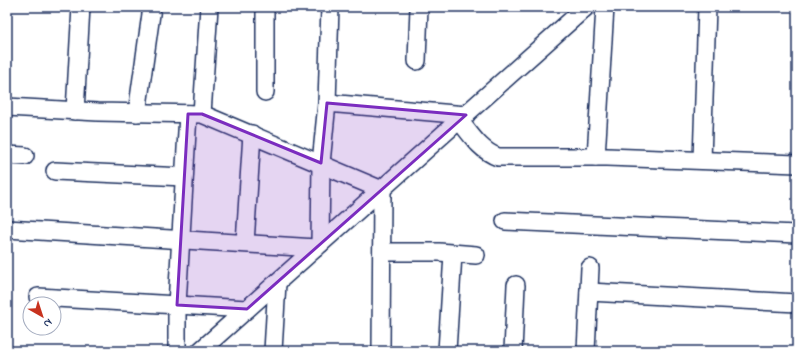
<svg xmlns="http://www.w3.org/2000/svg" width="804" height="358" font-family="'Indie Flower',sans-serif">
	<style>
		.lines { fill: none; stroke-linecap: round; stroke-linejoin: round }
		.minor-casing { stroke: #1b2f5e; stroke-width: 20 }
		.minor { stroke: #fff; stroke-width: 17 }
		.marked { fill: #7b2cbf; fill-opacity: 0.2; stroke: #7b2cbf; stroke-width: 3; stroke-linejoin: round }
	</style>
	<rect width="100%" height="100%" fill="#fff"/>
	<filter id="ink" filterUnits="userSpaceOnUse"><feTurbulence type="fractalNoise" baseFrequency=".025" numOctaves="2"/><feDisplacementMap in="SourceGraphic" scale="8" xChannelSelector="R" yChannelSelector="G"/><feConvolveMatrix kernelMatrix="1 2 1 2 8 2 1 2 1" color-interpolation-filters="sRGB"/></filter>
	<g filter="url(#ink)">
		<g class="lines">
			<defs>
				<g id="minor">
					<polyline points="417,61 419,7"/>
					<polyline points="265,92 265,7"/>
					<polyline points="327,103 466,115"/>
					<polyline points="7,107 98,112 202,114 382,190 381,351"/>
					<polyline points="75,111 81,7"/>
					<polyline points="137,113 152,7"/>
					<polyline points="202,114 209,7"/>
					<path d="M460,121c11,14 21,30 38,36h109l190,7"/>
					<polyline points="7,155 25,156"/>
					<polyline points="596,157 605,7"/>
					<polyline points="702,160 707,7"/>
					<polyline points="55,171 184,177"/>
					<polyline points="505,221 797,234"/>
					<polyline points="7,229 316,248"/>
					<polyline points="245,243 252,134"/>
					<polyline points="320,244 321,163 327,103 330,7"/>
					<polyline points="382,252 439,252 476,255"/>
					<polyline points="589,292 797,303"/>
					<polyline points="38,297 247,309"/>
					<polyline points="177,351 177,305 188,114"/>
					<polyline points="200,351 586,7"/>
					<polyline points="273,351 277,283"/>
					<polyline points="447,351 453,254"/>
					<polyline points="513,351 516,285"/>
					<polyline points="586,351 590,268"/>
				</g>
			</defs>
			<use href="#minor" class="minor-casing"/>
			<use href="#minor" class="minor"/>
		</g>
	</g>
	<path class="marked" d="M327,103l139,12 -219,194 -70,-4 11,-191h14l119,49z"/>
	<rect width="804" height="358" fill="none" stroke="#fff" stroke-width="24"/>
	<rect x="12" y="12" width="780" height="334" fill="none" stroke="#1b2f5e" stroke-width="1.5" filter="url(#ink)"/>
	<g transform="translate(42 316) rotate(141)"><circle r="19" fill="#ffffff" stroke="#a4acbf"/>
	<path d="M0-3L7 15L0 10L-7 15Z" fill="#c8321e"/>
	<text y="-6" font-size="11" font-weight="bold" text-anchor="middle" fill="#1b2f5e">N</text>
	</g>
</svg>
